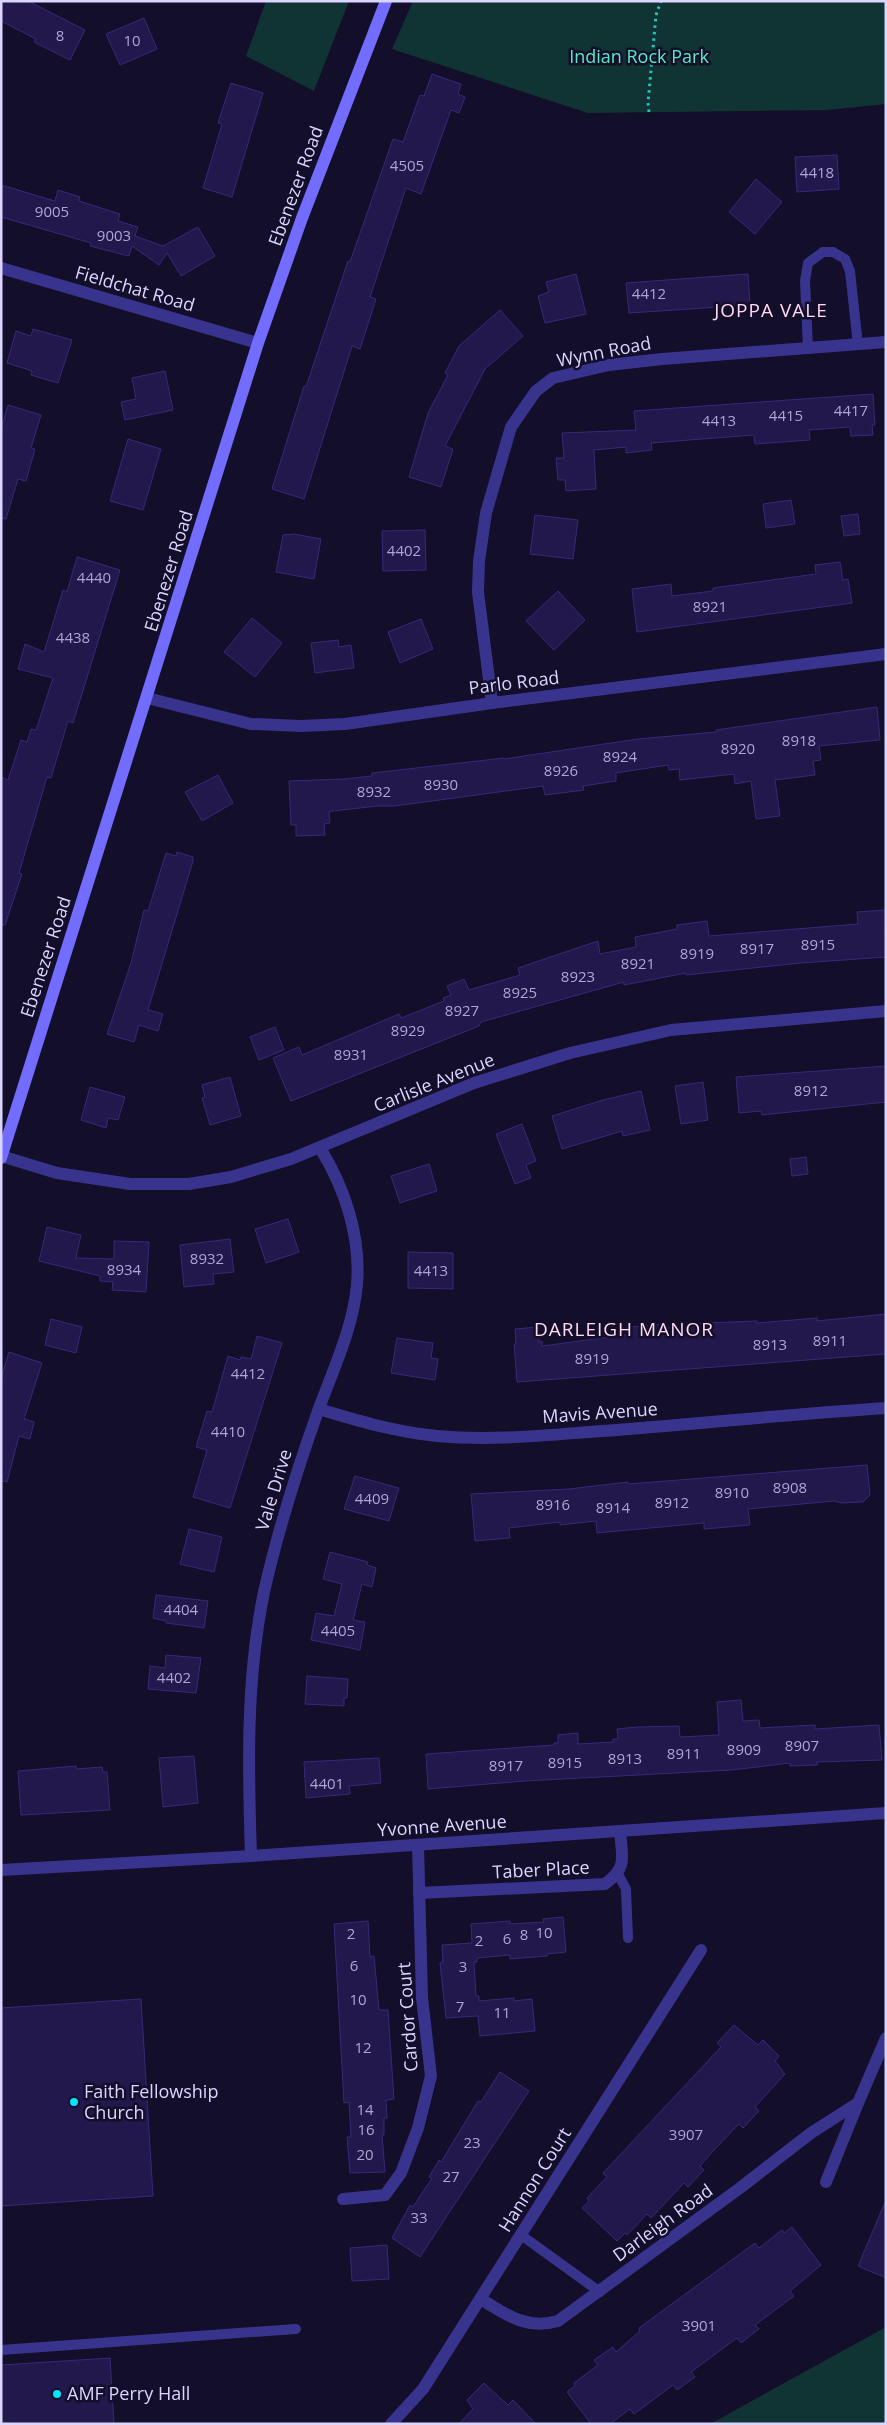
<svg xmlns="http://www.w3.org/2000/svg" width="887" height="2425" font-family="'Open Sans',sans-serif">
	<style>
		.green { fill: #103433 }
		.building { fill: #23184c; stroke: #38287b }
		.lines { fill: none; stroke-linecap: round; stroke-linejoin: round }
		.path { stroke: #24c5bd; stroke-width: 3; stroke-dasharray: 2.5 4; stroke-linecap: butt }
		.lane { stroke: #38348d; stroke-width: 10 }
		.street { stroke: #38348d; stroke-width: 12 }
		.secondary { stroke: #726dff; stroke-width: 12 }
		.poi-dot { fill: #02e4ff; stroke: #130e2a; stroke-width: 2 }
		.labels { text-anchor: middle; stroke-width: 5; stroke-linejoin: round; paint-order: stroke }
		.number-label { font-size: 15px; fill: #ada6d2 }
		.park-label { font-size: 18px; fill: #56ebc7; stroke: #130e2a }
		.street-label { font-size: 18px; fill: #dbd6ff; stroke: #130e2a }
		.poi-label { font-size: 18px; fill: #dbd6ff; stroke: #130e2a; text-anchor: start }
		.neighbourhood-label { font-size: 19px; letter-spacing: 1px; fill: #ffd8f1; stroke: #130e2a }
	</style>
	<rect width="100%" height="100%" fill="#130e2a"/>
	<g class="green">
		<polygon points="266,1 349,1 314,91 246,56"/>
		<polygon points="413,1 886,1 886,104 827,110 588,113 392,49"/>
		<polygon points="886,2327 886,2424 710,2424"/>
	</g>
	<g class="building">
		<polygon points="1,1 28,1 85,30 70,60 34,42 36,39 1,21"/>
		<polygon points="144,18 157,49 120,65 106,34"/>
		<polygon points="432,74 461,84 458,94 465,97 459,113 451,110 421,194 406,188 370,297 376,299 360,349 352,346 304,499 272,489 304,386 306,387 348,261 350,262 393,139 403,142 420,95 424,96"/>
		<polygon points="231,83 263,93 232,197 203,188 222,124 218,123"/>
		<polygon points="837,155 839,189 797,192 795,157"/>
		<polygon points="756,179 782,202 755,234 729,212"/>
		<polygon points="1,185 55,201 58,190 80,197 79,201 120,214 118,221 138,227 135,236 163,246 198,227 215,256 181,276 167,253 159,265 132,246 129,256 90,246 91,243 1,217"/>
		<polygon points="576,274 586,314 545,323 538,296 549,292 546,282"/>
		<polygon points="748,274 750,305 629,313 626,283"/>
		<polygon points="500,310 523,336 485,369 445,446 453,449 441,487 409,477 428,413 448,375 445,373 459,346"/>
		<polygon points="33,329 72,340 58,383 31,375 32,371 7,363 16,331 31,336"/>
		<polygon points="165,371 173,410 125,420 121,402 136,399 132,378"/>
		<polygon points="873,394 875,425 872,425 873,435 851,436 850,427 809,430 810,440 755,444 754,435 651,443 652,450 626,453 626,447 594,450 596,489 566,491 565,480 558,480 556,458 564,458 562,433 636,430 634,411"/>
		<polygon points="8,405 41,415 31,448 35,449 26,481 18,479 6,519 1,518 1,429"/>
		<polygon points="128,439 161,449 143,510 110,501"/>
		<polygon points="791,500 795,524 766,528 763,504"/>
		<polygon points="858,514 860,534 844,536 841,516"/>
		<polygon points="535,515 578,520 573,559 530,554"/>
		<polygon points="425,530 426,570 383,571 382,531"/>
		<polygon points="294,534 321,539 314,579 276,572 283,535"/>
		<polygon points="77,557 120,570 73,723 68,721 51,778 47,777 24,856 19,873 22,874 5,925 1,925 1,777 8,780 21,740 27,742 31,729 36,730 53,678 18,669 25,644 44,652 63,590 67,592"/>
		<polygon points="840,562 843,580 848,579 852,603 637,632 632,589 671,584 672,596 713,591 713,588 816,574 815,565"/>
		<polygon points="558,591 585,620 554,650 526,621"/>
		<polygon points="252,618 282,643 255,677 224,652"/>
		<polygon points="421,619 433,649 400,663 388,632"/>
		<polygon points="338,640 339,647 351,645 354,668 315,673 311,643"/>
		<polygon points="877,707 880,740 819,746 821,760 813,761 815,775 775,780 780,816 756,819 751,781 735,784 734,774 680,780 679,769 669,770 668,765 616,773 616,781 583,786 584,790 545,795 543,786 395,806 377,806 333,811 329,812 330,823 324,824 325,835 296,836 296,825 291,825 289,781 344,779 372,776 372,773 504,758 504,759 638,739 716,732 716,730"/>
		<polygon points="218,775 233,803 202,821 185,792"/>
		<polygon points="177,852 193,857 193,861 148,1010 163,1014 158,1031 139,1025 134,1042 107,1034 131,963 144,910 148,911 166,853 176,856"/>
		<polygon points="885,910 886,957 801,963 686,975 686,973 624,985 624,982 481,1022 479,1026 291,1101 273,1058 299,1047 302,1055 399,1014 401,1018 444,1001 443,998 451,995 447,986 464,979 469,990 520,975 518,968 598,941 600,954 636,947 635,937 677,929 677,925 707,921 709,936 858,924 857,912"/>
		<polygon points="275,1027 284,1050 259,1060 250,1037"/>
		<polygon points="886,1066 886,1102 762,1115 761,1111 739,1113 736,1077"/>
		<polygon points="230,1077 241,1116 210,1125 202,1098 205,1097 202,1085"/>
		<polygon points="703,1082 708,1120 681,1124 675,1086"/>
		<polygon points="90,1087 125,1097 118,1120 108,1118 106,1128 81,1120"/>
		<polygon points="641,1091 650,1130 623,1136 622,1131 562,1149 552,1116 603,1100"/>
		<polygon points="522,1124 536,1161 526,1165 531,1178 515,1184 496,1134"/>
		<polygon points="806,1157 808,1174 792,1176 790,1159"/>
		<polygon points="429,1164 437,1191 400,1203 391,1176"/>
		<polygon points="288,1219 299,1252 266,1263 255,1229"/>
		<polygon points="47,1227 81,1235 76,1258 114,1259 114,1241 149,1242 146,1292 112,1290 113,1282 100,1281 100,1276 39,1261"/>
		<polygon points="230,1239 234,1272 213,1274 214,1284 184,1287 180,1245"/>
		<polygon points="408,1252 453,1253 453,1289 408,1288"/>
		<polygon points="886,1314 886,1354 517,1382 514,1344 516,1344 515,1329 538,1327 539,1342 542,1341 542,1346 632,1334 631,1327 666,1324 667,1328 706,1323 757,1321 757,1323 817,1318 817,1321"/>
		<polygon points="51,1319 82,1327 76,1353 45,1345"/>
		<polygon points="257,1336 282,1343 230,1508 193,1497 207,1450 196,1447 207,1411 212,1412 228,1356 240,1360 241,1357 251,1359"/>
		<polygon points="397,1338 433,1343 431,1358 438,1359 435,1380 391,1373"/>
		<polygon points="9,1352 42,1363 24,1419 34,1422 30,1439 19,1436 7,1482 1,1481 1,1379"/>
		<polygon points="867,1465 870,1495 863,1502 841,1503 834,1501 748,1509 750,1525 704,1529 704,1523 597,1533 596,1521 560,1525 560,1522 509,1528 510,1538 475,1541 471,1494 569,1489 628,1482 628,1484"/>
		<polygon points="355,1476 399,1488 389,1521 344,1509"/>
		<polygon points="189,1529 222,1537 214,1572 180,1564"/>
		<polygon points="330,1552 368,1562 367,1565 376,1568 372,1587 362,1584 353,1620 365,1622 360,1650 311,1640 316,1613 334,1616 342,1584 323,1579"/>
		<polygon points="156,1595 208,1601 204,1628 166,1623 166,1621 153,1618"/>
		<polygon points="166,1655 201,1658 196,1693 148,1689 150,1666 165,1668"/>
		<polygon points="307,1676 348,1679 347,1698 344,1698 344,1706 305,1704"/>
		<polygon points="741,1700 743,1721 759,1720 760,1728 815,1725 815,1729 879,1725 882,1760 817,1762 817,1765 790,1766 790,1763 732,1770 525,1781 428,1789 426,1754 554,1745 554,1743 558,1743 558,1735 578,1733 578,1744 613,1742 613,1739 618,1739 617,1729 637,1727 679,1726 680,1737 719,1735 717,1702"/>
		<polygon points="194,1756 198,1803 163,1807 159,1758"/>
		<polygon points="379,1758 381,1783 349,1786 350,1794 306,1798 304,1762"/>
		<polygon points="76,1766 76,1769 102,1767 103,1772 107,1772 110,1810 21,1815 18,1771"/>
		<polygon points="563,1917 566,1952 547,1954 547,1956 510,1959 510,1955 477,1958 477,1962 474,1962 476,1996 479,1996 479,2001 514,1998 514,2001 532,1999 535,2031 480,2036 478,2016 446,2018 440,1963 443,1962 442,1945 472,1943 471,1924 510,1921 510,1924 544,1922 543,1919"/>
		<polygon points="368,1921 370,1957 374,1956 379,2010 388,2010 394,2099 386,2100 387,2118 384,2118 384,2135 382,2135 385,2172 350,2173 347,2137 351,2137 349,2102 344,2103 334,1924"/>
		<polygon points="141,1999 153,2196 1,2206 1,2008"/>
		<polygon points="734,2025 758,2045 763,2040 779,2056 775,2061 785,2074 755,2107 759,2111 743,2128 739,2124 713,2151 700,2166 704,2170 688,2187 684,2183 651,2218 647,2214 627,2235 625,2233 617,2241 582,2208 589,2201 587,2198 607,2177 603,2173 721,2047 717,2043"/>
		<polygon points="500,2072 529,2091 420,2257 392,2238 410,2205 413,2207 432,2178 429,2177 439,2160 441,2162 478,2101 481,2102"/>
		<polygon points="886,2200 886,2278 858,2266"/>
		<polygon points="792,2227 821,2265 790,2291 794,2296 755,2325 759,2329 741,2343 737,2338 691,2372 695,2377 677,2390 673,2385 634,2414 630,2409 610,2424 591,2424 567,2392 575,2386 574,2383 598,2365 594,2360 613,2347 616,2352 640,2331 639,2328 755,2243 759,2248 782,2230 784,2233"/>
		<polygon points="387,2245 389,2279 352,2281 350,2248"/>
		<polygon points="110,2358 114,2424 1,2424 1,2365"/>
		<polygon points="484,2383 508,2405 513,2400 536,2424 459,2424 473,2409 467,2400"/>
	</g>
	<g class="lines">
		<polyline class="path" points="649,112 648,103 656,15 661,1"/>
		<g class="lane">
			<polyline points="808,349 805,281 808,263 823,252 833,252 845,259 850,271 858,345"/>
			<polyline points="618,1874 626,1889 628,1938"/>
			<polyline points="521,2235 600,2292"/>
			<polyline points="1,2350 296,2329"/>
		</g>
		<g class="street">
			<polyline points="1,268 258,343"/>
			<polyline points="147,698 251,724 301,726 345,724 492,703 886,654"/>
			<polyline points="492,703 478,592 479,561 486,513 511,427 536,391 553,378 609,365 662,359 886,342"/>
			<polyline points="1,1156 57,1173 130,1184 189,1184 231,1177 291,1159 474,1083 570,1053 671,1030 886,1011"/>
			<path d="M319,1409c39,12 77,23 118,27 55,5 111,-1 166,-5 94,-7 188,-17 283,-23"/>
			<path d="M251,1856c-3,-89 -5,-177 13,-264 14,-62 33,-122 54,-181 15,-41 35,-83 39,-126 4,-48 -12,-97 -37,-137"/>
			<polyline points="1,1870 251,1856 886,1813"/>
			<path d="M419,1893l186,-9c23,-17 17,-26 15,-53"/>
			<polyline points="826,2182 858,2103"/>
			<polyline points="343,2199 385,2195 401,2173 418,2128 431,2076 422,1998 418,1845"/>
			<path d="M481,2299c25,16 46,31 77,22l182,-133 71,-55 47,-30 28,-65"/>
			<polyline points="391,2424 423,2389 701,1950"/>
		</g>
		<polyline class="secondary" points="1,1158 258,343 302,218 386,1"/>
	</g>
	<g class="poi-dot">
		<circle cx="74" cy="2102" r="5"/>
		<circle cx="57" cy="2394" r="5"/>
	</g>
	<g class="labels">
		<g class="number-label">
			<text x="60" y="41">8</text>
			<text x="132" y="46">10</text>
			<text x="407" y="171">4505</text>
			<text x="817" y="178">4418</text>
			<text x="52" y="217">9005</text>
			<text x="114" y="241">9003</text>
			<text x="649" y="299">4412</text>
			<text x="851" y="416">4417</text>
			<text x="786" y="421">4415</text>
			<text x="719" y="426">4413</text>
			<text x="404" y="556">4402</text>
			<text x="94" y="583">4440</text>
			<text x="710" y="612">8921</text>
			<text x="73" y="643">4438</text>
			<text x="799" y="746">8918</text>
			<text x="738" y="754">8920</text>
			<text x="620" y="762">8924</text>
			<text x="561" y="776">8926</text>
			<text x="441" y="790">8930</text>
			<text x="374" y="797">8932</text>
			<text x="818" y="950">8915</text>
			<text x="757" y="954">8917</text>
			<text x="697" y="959">8919</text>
			<text x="638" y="969">8921</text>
			<text x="578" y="982">8923</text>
			<text x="520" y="998">8925</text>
			<text x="462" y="1016">8927</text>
			<text x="408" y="1036">8929</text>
			<text x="351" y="1060">8931</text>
			<text x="811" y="1096">8912</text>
			<text x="207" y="1264">8932</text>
			<text x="124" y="1275">8934</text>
			<text x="431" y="1276">4413</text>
			<text x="830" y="1346">8911</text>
			<text x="770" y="1350">8913</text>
			<text x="592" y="1364">8919</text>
			<text x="248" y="1379">4412</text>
			<text x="228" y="1437">4410</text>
			<text x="790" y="1493">8908</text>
			<text x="732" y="1498">8910</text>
			<text x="372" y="1504">4409</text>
			<text x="672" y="1508">8912</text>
			<text x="553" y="1510">8916</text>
			<text x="613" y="1513">8914</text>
			<text x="181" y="1615">4404</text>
			<text x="338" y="1636">4405</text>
			<text x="174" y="1683">4402</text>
			<text x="802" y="1751">8907</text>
			<text x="744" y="1755">8909</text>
			<text x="684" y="1759">8911</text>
			<text x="625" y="1764">8913</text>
			<text x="565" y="1768">8915</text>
			<text x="506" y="1771">8917</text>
			<text x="327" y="1789">4401</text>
			<text x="544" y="1938">10</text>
			<text x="351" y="1939">2</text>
			<text x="524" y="1940">8</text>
			<text x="507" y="1944">6</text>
			<text x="479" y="1946">2</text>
			<text x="354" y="1971">6</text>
			<text x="463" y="1972">3</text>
			<text x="358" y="2005">10</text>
			<text x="460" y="2012">7</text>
			<text x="502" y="2018">11</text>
			<text x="363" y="2053">12</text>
			<text x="365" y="2115">14</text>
			<text x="366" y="2135">16</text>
			<text x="686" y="2140">3907</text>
			<text x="472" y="2148">23</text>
			<text x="365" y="2160">20</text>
			<text x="451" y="2182">27</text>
			<text x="419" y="2223">33</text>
			<text x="699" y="2331">3901</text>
		</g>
		<g class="park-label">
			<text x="639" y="63">Indian Rock Park</text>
		</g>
		<g class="street-label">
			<text transform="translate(296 186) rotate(-70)" y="6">Ebenezer Road</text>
			<text transform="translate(135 289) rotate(16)" y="6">Fieldchat Road</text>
			<text transform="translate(604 352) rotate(-11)" y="6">Wynn Road</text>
			<text transform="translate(169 571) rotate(-73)" y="6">Ebenezer Road</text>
			<text transform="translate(514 683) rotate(-7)" y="6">Parlo Road</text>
			<text transform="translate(46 957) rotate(-72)" y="6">Ebenezer Road</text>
			<text transform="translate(434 1083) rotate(-22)" y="6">Carlisle Avenue</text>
			<text transform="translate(600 1413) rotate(-4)" y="6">Mavis Avenue</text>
			<text transform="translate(274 1490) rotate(-73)" y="6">Vale Drive</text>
			<text transform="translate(442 1826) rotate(-4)" y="6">Yvonne Avenue</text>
			<text transform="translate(541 1870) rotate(-3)" y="6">Taber Place</text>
			<text transform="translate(408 2017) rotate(-94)" y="6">Cardor Court</text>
			<text transform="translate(535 2180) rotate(-58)" y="6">Hannon Court</text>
			<text transform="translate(663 2223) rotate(-36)" y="6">Darleigh Road</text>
		</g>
		<g class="poi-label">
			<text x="84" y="2098">Faith Fellowship<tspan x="84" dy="21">Church</tspan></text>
			<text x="67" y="2400">AMF Perry Hall</text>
		</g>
		<g class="neighbourhood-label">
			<text x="771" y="317">JOPPA VALE</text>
			<text x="624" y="1336">DARLEIGH MANOR</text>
		</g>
	</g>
	<rect width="887" height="2425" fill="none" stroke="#dbd6ff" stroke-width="5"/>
</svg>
